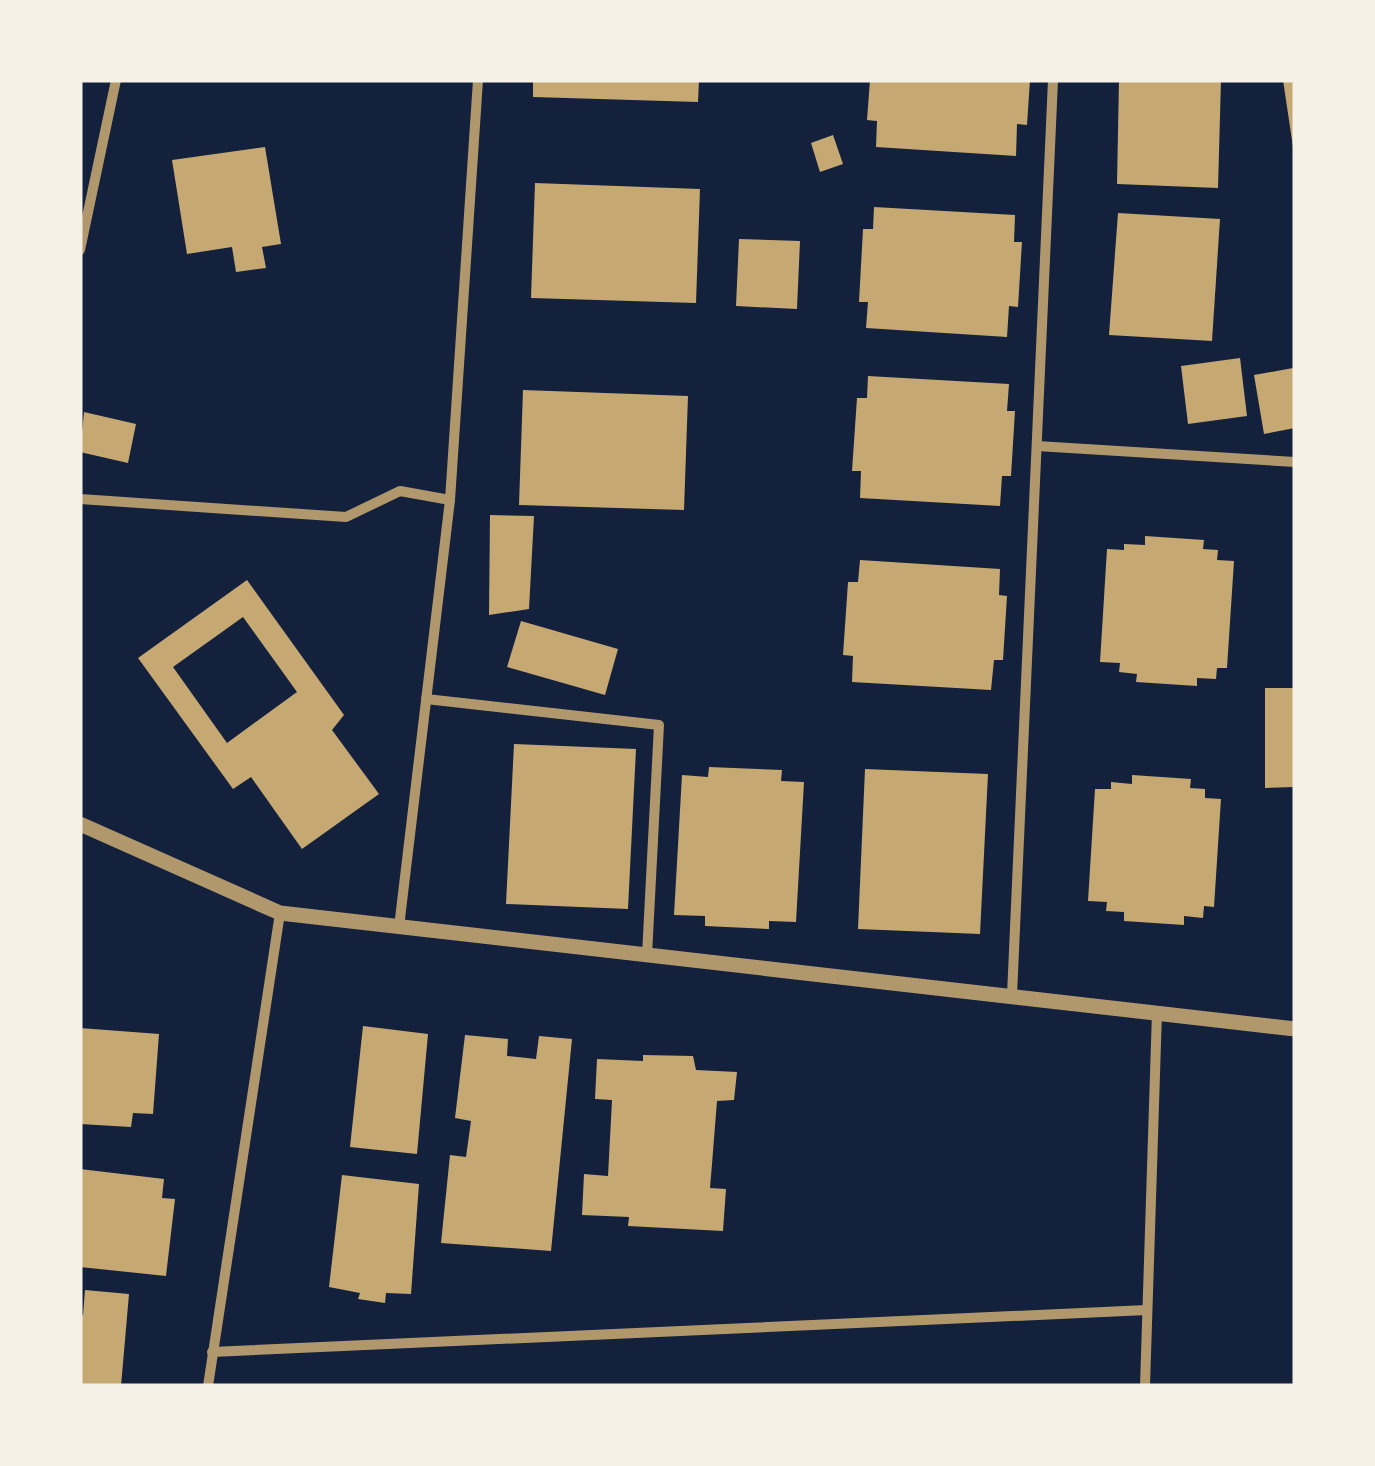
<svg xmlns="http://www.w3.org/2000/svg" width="1375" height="1466" font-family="'Roboto Serif',serif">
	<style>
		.building { fill: #c6a872; fill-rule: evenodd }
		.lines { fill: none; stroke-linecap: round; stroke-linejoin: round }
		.minor { stroke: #b1986c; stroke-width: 10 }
		.tertiary { stroke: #b1986c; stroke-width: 15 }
	</style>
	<rect width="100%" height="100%" fill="#14213d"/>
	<g class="building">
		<polygon points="533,80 699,80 698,102 533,97"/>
		<polygon points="870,80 1030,80 1027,125 1017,124 1016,156 876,147 877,121 867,120"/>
		<polygon points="1119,80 1221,80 1218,188 1117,184"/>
		<polygon points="1283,80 1295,80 1295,147 1293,147"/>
		<polygon points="833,135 843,164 820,172 811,143"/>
		<polygon points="265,147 281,244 262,247 266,268 236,272 232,247 187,254 172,160"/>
		<polygon points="535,183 700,189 696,303 531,298"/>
		<polygon points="874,207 1015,215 1014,242 1022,242 1018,307 1009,306 1007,337 866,328 868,302 859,302 863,229 873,229"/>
		<polygon points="1118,213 1220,219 1212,341 1109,335"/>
		<polygon points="739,239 800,241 797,309 736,306"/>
		<polygon points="1240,358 1247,416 1188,424 1181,366"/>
		<polygon points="1293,368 1295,428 1264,434 1254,375"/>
		<polygon points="868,376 1009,384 1007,411 1015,411 1011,476 1002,476 1000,506 860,498 861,471 852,471 857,398 867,398"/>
		<polygon points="523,390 688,396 684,510 519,505"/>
		<polygon points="84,412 136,424 128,463 80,452"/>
		<polygon points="490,515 534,516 529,609 489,615"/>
		<polygon points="1145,536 1204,540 1203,549 1218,550 1217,560 1234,561 1227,668 1217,668 1216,679 1197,678 1197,686 1136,682 1137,674 1119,672 1120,663 1100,662 1107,549 1124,550 1124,544 1145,545"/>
		<polygon points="860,560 1000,569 999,595 1007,596 1003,660 994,660 991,690 852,682 853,656 843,655 848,582 858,582"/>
		<path d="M247,580l97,135 -12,15 47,64 -77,55 -51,-72 -18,12 -95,-131zM243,617l54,75 -70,51 -54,-76z"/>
		<polygon points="521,621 618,649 605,695 507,667"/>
		<polygon points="1265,688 1295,688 1295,787 1265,788"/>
		<polygon points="514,744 636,749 628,909 506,904"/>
		<polygon points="709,767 782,770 781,781 804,782 796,922 769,921 769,929 705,926 705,916 674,915 682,775 708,777"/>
		<polygon points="865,769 988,774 980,934 858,929"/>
		<polygon points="1132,775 1191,779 1190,788 1205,789 1205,798 1221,799 1214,907 1204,906 1203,918 1184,916 1184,925 1124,921 1124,912 1106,911 1107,902 1088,901 1095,789 1111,789 1111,782 1132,784"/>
		<polygon points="363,1026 428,1034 417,1154 350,1147"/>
		<polygon points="80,1028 159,1034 153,1114 133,1113 131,1127 80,1124"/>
		<polygon points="465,1035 508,1039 507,1056 536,1059 539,1036 572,1039 551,1251 441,1243 450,1155 466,1157 471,1121 455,1118"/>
		<polygon points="643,1055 693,1056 696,1070 737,1072 734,1100 717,1101 712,1164 710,1188 726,1189 723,1231 628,1226 629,1217 582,1215 584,1174 608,1176 612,1100 595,1099 597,1059 643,1061"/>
		<polygon points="80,1169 164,1179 162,1198 175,1199 166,1276 80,1267"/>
		<polygon points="342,1175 419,1184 411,1294 386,1293 385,1303 358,1299 360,1293 329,1287"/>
		<polygon points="85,1290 129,1294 121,1386 80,1386 80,1315 83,1315"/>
	</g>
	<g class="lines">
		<g class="minor">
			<polyline points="80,250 116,80"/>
			<polyline points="1037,446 1295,462"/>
			<polyline points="80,499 346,517 400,491 450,500"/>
			<polyline points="426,699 659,725 647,955"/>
			<polyline points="399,927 450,500 478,80"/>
			<polyline points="1012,995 1053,80"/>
			<polyline points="212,1352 1147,1310"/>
			<polyline points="208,1386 280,913"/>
			<polyline points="1145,1386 1157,1012"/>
		</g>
		<polyline class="tertiary" points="80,824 280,913 1295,1029"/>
	</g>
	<rect width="1375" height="1466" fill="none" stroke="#f6f1e7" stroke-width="165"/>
</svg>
